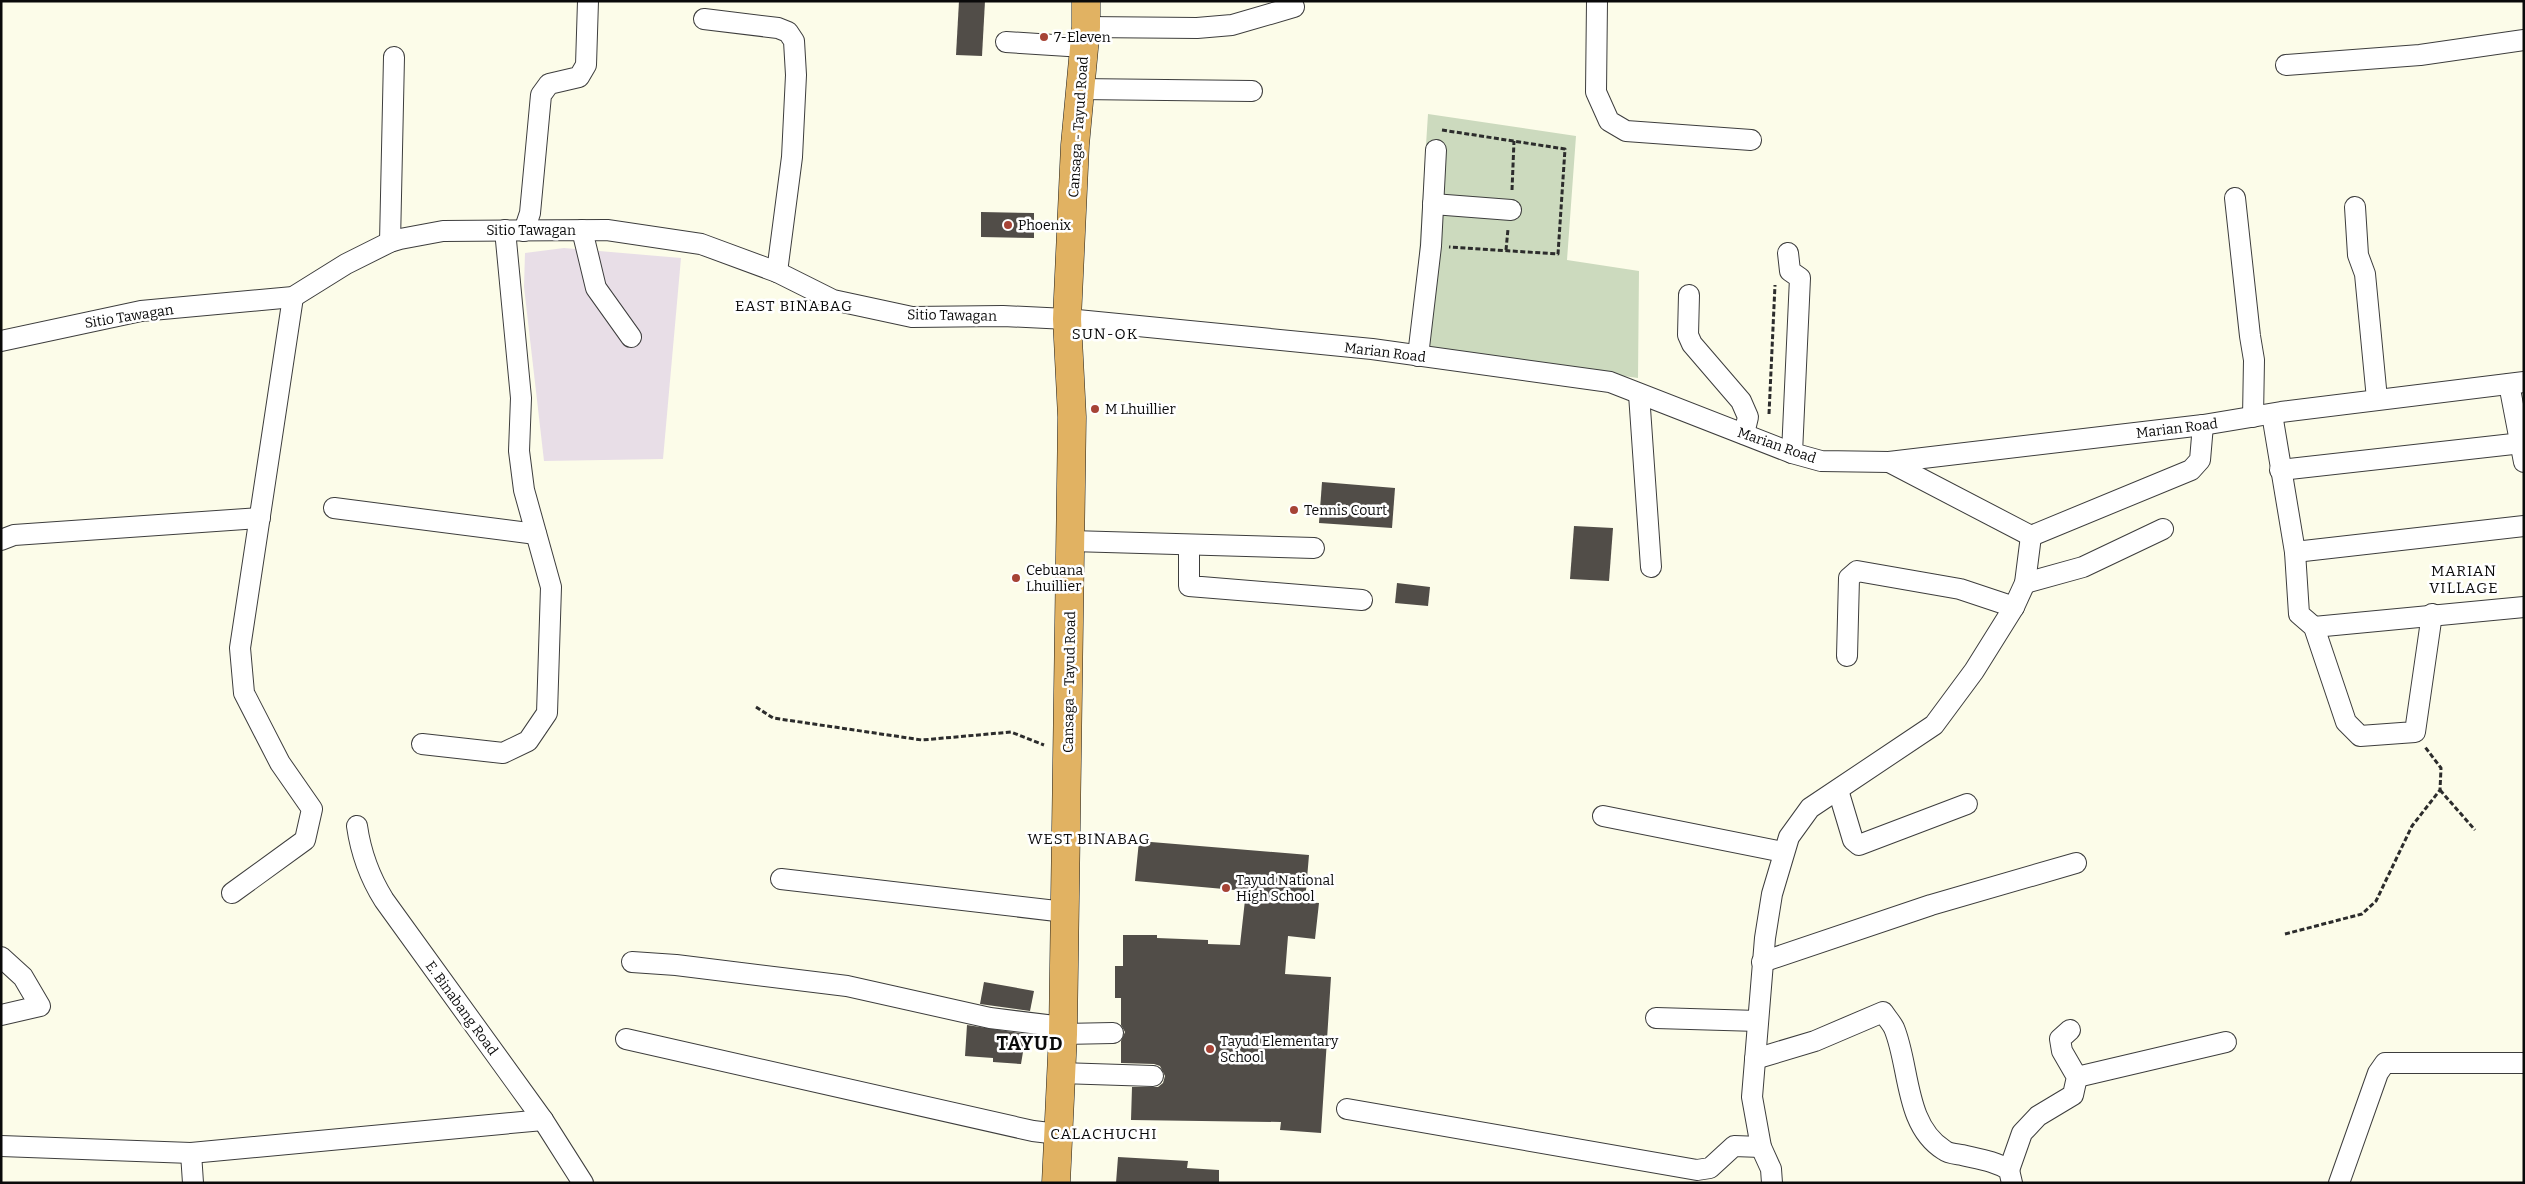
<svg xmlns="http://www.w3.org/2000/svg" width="2525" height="1184" font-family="Bitter,serif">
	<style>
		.industrial { fill: #e8dee7 }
		.cemetery { fill: #ccdabe }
		.building { fill: #514d48 }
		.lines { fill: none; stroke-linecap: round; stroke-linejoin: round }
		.minor-casing { stroke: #3d3d3d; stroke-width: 22 }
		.highway-casing { stroke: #1b1b1b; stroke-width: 29 }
		.path { stroke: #2c2c2c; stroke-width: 3; stroke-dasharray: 5 2.5; stroke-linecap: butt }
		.minor { stroke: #fff; stroke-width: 20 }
		.highway { stroke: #e1b262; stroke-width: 28 }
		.poi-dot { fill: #a64335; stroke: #fff; stroke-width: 2 }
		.labels { text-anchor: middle; stroke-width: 5; stroke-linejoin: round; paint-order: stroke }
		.poi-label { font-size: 14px; fill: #0a0a0a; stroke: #fff; text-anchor: start }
		.street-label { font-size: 14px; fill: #0a0a0a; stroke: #fff }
		.neighbourhood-label { font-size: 15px; letter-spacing: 1px; fill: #0a0a0a; stroke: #fff }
		.district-label { font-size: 19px; font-weight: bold; letter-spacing: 1px; fill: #0a0a0a; stroke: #fff }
	</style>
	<rect width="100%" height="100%" fill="#fcfce9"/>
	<polygon class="industrial" points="564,248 681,258 663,459 544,461 524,287 525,253"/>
	<polygon class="cemetery" points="1428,114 1576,136 1567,260 1639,271 1638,378 1413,347"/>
	<g class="building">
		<polygon points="959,1 985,1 982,56 956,55"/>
		<polygon points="981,212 1034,213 1034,238 981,237"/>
		<polygon points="1322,482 1395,488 1392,528 1319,523"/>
		<polygon points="1574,526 1613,528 1609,581 1570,579"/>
		<polygon points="1397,583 1430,587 1428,606 1395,603"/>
		<polygon points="1139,841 1309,855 1305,902 1319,903 1315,939 1288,936 1285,974 1331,977 1321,1133 1280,1130 1281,1122 1131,1120 1132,1087 1158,1087 1163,1083 1165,1076 1160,1066 1154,1064 1121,1063 1121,1041 1125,1032 1121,1025 1121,998 1115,998 1115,966 1123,966 1123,935 1157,935 1157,938 1208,940 1208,944 1240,945 1246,891 1135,881"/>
		<polygon points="984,982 1034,991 1030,1011 980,1004"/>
		<polygon points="967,1025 1026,1034 1021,1064 993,1062 993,1058 965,1056"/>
		<polygon points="1118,1157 1188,1161 1187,1168 1219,1170 1219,1183 1116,1183"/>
	</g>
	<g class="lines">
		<defs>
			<g id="minor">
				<polyline points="1597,1 1596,92 1609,121 1626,131 1751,140"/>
				<polyline points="704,19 778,28 788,32 794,41 796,75 792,157 777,272"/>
				<polyline points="1086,27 1197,28 1232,25 1294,7"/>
				<polyline points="1006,42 1084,47"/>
				<polyline points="2286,65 2420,55 2524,40"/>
				<polyline points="1079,89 1252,91"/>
				<polyline points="2235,198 2250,336 2254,360 2253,417"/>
				<polyline points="1433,204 1511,210"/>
				<polyline points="2355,207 2358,255 2365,274 2377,399"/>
				<polyline points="582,230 596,288 631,337"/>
				<polyline points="524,231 530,213 541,95 549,84 579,77 586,65 588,1"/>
				<polyline points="390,242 394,57"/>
				<polyline points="1788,253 1790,271 1800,278 1792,453"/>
				<polyline points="1689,295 1688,335 1692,344 1741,401 1748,417 1744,434"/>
				<polyline points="1,341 141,311 293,297 346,264 390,242 400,239 443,231 607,230 701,244 777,272 833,300 912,317 1003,316 1067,319 1372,349 1610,382 1792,453 1821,461 1889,462 2203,425 2281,412 2524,382"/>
				<polyline points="1418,356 1431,246 1436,150"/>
				<polyline points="2509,384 2524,462"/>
				<polyline points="1639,394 1651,567"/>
				<polyline points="2272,414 2295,552 2299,614 2314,627 2346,722 2360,736 2415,732 2432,614"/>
				<polyline points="1889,462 2031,536 2191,470 2200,460 2203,425"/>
				<polyline points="2280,470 2522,443"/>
				<polyline points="334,508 536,534"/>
				<polyline points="1,540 14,535 260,518"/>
				<polyline points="1071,541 1314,548"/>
				<polyline points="1189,546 1189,586 1362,600"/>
				<polyline points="2295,552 2524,526"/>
				<polyline points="2025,583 2083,567 2163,529"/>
				<polyline points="2314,627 2524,607"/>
				<polyline points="1847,656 1849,578 1857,571 1960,589 2014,607"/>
				<polyline points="422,744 503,753 528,741 547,713 551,587 524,490 519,451 521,398 505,230"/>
				<polyline points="1838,790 1853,840 1859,845 1967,804"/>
				<polyline points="1603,816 1783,852"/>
				<path d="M357,826c4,28 12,50 27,74l159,220 40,63"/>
				<polyline points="781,879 1065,912"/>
				<polyline points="232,893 305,840 312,809 280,763 244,693 240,648 293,297"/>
				<polyline points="1,957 23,977 40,1006 1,1015"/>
				<polyline points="632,962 676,965 847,986 990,1018 1063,1027"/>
				<polyline points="1762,962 1931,905 2076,863"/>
				<polyline points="1656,1018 1758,1021"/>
				<polyline points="1063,1034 1113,1033"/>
				<polyline points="626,1039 1033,1131 1058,1134"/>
				<path d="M1755,1059l60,-18 68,-29c3,5 8,10 11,16 16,38 10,97 50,122 5,4 13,4 18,5 17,4 33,6 47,15l3,13"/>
				<polyline points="1060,1073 1153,1076"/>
				<polyline points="2077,1077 2226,1042"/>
				<polyline points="1347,1109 1697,1170 1710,1168 1734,1146 1761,1147"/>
				<polyline points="1,1146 191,1153 543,1120"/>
				<polyline points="191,1153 193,1183"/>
				<polyline points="2009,1170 2022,1133 2038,1116 2073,1095 2077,1077 2062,1051 2060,1039 2070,1030"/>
				<polyline points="1772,1183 1771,1169 1761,1147 1752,1097 1765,938 1772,894 1789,837 1810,808 1934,725 1974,671 2014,607 2025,583 2031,536"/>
				<polyline points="2339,1183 2378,1073 2385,1063 2524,1063"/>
			</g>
			<polyline id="highway" points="1056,1183 1063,1034 1072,417 1067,319 1075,145 1086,27 1086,1"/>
		</defs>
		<use href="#minor" class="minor-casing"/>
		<use href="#highway" class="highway-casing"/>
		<g class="path">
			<polyline points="1442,130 1565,149 1558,254 1449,247"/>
			<polyline points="1512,190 1514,141"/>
			<polyline points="1506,250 1508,229"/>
			<polyline points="1769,414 1775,285"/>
			<polyline points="756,707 773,718 922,740 1011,732 1044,745"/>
			<polyline points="2440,790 2475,830"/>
			<polyline points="2285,934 2362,914 2376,901 2412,826 2440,790 2441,768 2425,747"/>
		</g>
		<use href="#minor" class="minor"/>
		<use href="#highway" class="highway"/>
	</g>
	<g class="poi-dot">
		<circle cx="1044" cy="37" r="5"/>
		<circle cx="1008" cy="225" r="5"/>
		<circle cx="1095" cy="409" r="5"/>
		<circle cx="1294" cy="510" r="5"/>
		<circle cx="1016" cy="578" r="5"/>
		<circle cx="1226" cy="888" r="5"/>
		<circle cx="1210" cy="1049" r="5"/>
	</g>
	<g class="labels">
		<g class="poi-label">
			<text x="1054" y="42">7-Eleven</text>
			<text x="1018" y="230">Phoenix</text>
			<text x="1105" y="414">M Lhuillier</text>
			<text x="1304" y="515">Tennis Court</text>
			<text x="1026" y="575">Cebuana<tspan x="1026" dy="16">Lhuillier</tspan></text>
			<text x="1236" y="885">Tayud National<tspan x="1236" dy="16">High School</tspan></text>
			<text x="1220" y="1046">Tayud Elementary<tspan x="1220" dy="16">School</tspan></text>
		</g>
		<g class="street-label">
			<text transform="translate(1078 127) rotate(-86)" y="5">Cansaga - Tayud Road</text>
			<text x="531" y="235">Sitio Tawagan</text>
			<text transform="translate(952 315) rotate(1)" y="5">Sitio Tawagan</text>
			<text transform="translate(129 316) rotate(-9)" y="5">Sitio Tawagan</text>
			<text transform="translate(1385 352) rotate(7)" y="5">Marian Road</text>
			<text transform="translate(2177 428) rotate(-7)" y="5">Marian Road</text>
			<text transform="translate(1777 445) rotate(19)" y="5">Marian Road</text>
			<text transform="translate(1069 682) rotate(-89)" y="5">Cansaga - Tayud Road</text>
			<text transform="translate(462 1008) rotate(54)" y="5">E. Binabang Road</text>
		</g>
		<g class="neighbourhood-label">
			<text x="794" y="311">EAST BINABAG</text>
			<text x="1105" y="339">SUN-OK</text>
			<text x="2464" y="576">MARIAN<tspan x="2464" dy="17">VILLAGE</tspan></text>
			<text x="1089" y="844">WEST BINABAG</text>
			<text x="1104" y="1139">CALACHUCHI</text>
		</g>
		<g class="district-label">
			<text x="1030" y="1050">TAYUD</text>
		</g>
	</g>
	<rect width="2525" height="1184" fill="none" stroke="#0a0a0a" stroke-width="5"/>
</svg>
